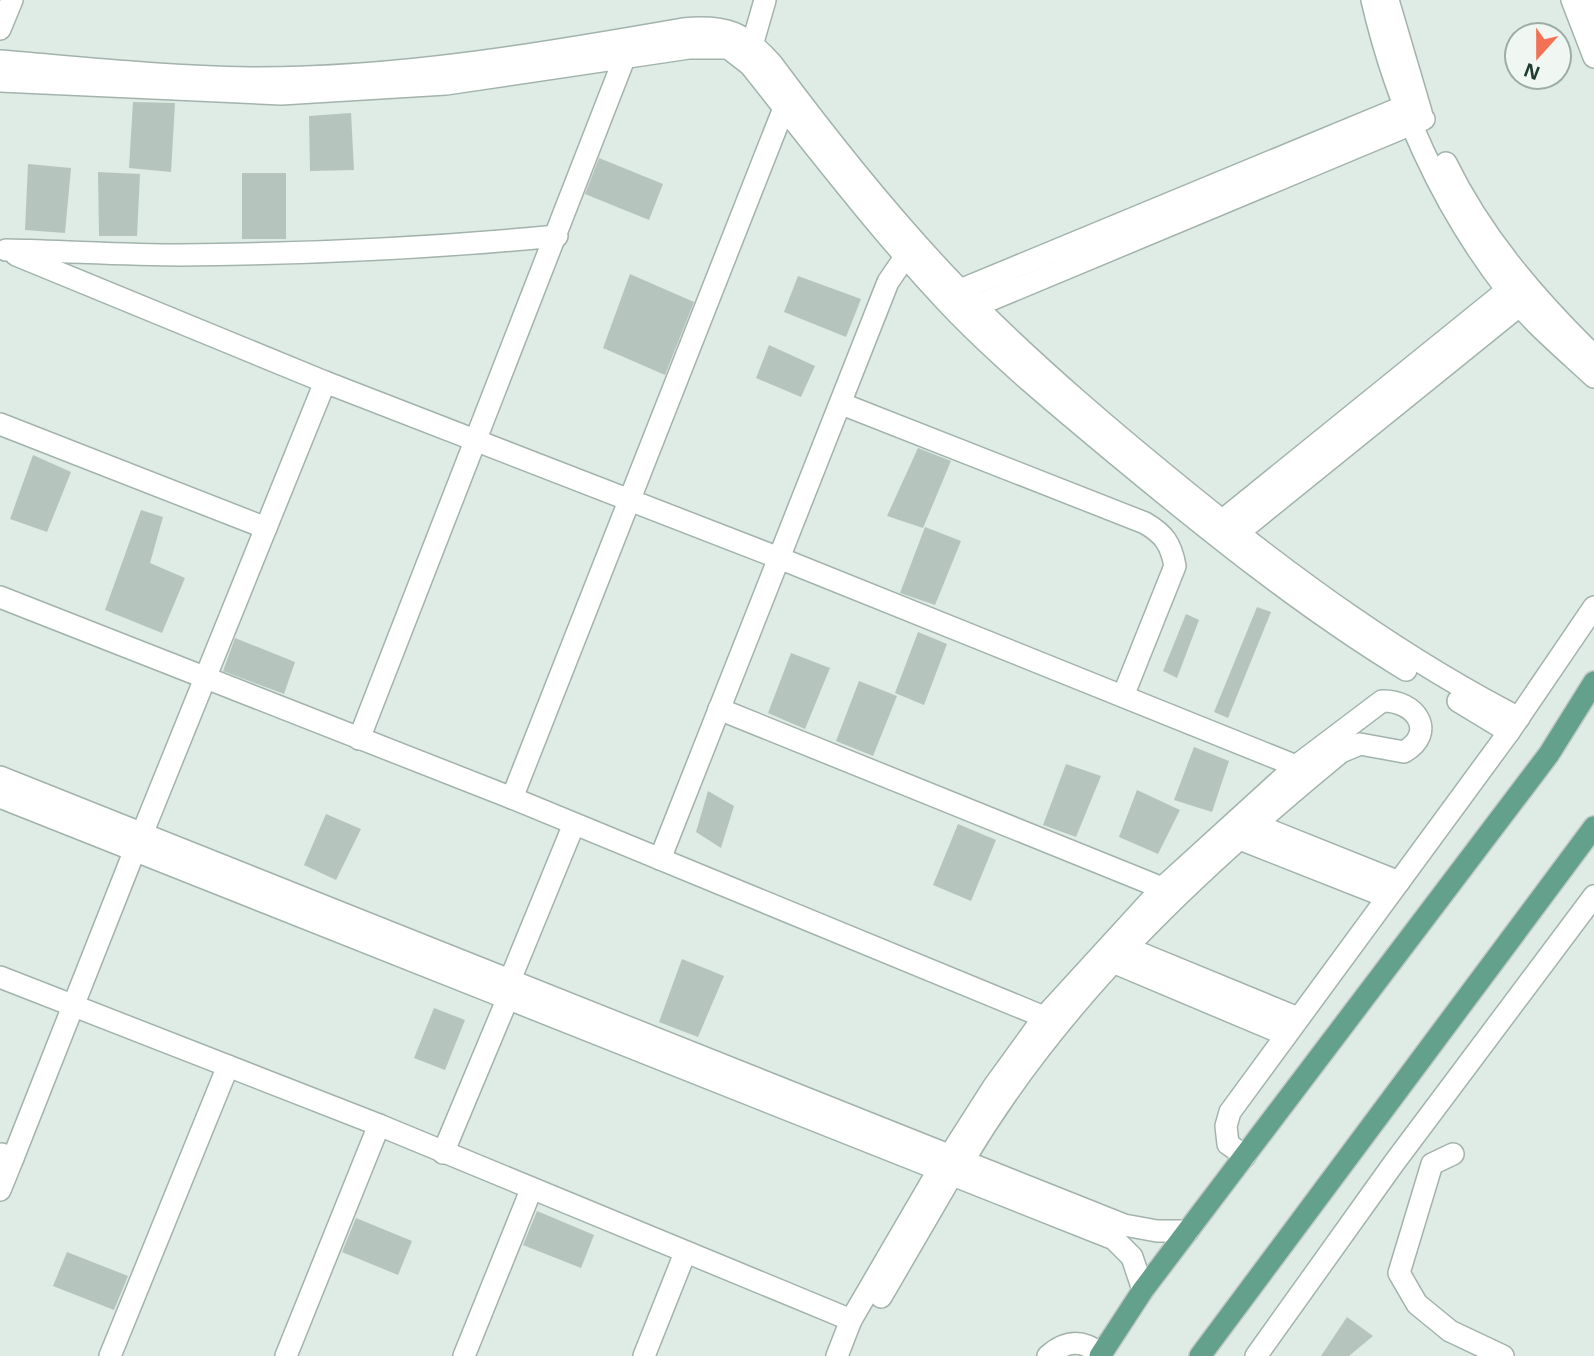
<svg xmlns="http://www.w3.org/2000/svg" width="1594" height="1356" font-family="'Open Sans',sans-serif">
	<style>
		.building { fill: #b5c5be }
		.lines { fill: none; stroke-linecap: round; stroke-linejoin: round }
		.minor-casing { stroke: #a2b3ac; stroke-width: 24 }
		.major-casing { stroke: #c1c8c6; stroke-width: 24 }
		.minor { stroke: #fff; stroke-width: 21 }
		.major { stroke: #63a18d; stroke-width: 21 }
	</style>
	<rect width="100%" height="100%" fill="#dfebe5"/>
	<g class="building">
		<polygon points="133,102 175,103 171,172 129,168"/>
		<polygon points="351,113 354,170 310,171 309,116"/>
		<polygon points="599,158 663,184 649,220 585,194"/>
		<polygon points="28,164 71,168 65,233 25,230"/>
		<polygon points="98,172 140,174 137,236 99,236"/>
		<rect x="242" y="173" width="44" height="66"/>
		<polygon points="630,274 694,302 665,375 603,348"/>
		<polygon points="798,276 861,299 846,337 784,312"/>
		<polygon points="769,345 815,366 801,397 756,378"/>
		<polygon points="918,448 951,461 923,528 887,516"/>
		<polygon points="33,455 71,472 47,532 10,519"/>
		<polygon points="141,510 163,517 150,563 185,578 162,633 105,610"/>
		<polygon points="925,527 961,541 935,605 900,593"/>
		<polygon points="1257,607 1271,612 1228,718 1214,712"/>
		<polygon points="1186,614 1199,620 1177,678 1163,671"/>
		<polygon points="918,632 947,644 924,705 895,693"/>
		<polygon points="235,638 295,662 284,694 223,671"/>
		<polygon points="791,653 830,668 805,729 768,713"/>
		<polygon points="859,681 897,696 873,756 836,741"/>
		<polygon points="1194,747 1229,761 1212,812 1174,800"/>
		<polygon points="1066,764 1101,776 1076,837 1043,825"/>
		<polygon points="1137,790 1180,810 1158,854 1119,837"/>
		<polygon points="708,791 734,806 721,848 696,832"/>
		<polygon points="326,814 361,829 336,880 304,865"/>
		<polygon points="958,824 996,840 971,901 933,885"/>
		<polygon points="682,959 724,976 698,1037 659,1022"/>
		<polygon points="434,1008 465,1020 445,1070 414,1058"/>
		<polygon points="537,1211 594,1235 581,1268 523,1245"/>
		<polygon points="356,1218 412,1241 398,1275 342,1252"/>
		<polygon points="67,1252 128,1276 114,1310 53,1286"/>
		<polygon points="1347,1317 1373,1336 1349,1356 1321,1356"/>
	</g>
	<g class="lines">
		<defs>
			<g id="minor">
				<path d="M1372,0c24,104 69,205 135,290 24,32 58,60 87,87"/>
				<polyline points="1388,0 1421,112"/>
				<polyline points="1572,0 1594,57"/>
				<polyline points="1587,0 1594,18"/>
				<polyline points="0,29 12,0"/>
				<polyline points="753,42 765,0"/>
				<path d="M0,61c83,7 166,16 250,17 146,1 290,-24 433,-49 43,-4 61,3 89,35 58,78 118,154 186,224 75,77 158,147 241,214 101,81 205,157 320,216"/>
				<path d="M0,81l281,13 165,-10 243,-36h39l22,17c67,84 133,171 208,249 49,50 105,96 159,141 93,77 186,152 289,215"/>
				<path d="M1446,163c36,74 90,136 148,193"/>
				<path d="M6,250c58,1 117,5 175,5 125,-1 251,-7 376,-19"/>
				<polyline points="16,255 325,382"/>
				<polyline points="948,295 1417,101"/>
				<polyline points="964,311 1424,119"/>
				<path d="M842,404l303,119c19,11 26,21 30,43l-52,130"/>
				<polyline points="0,424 266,528"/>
				<polyline points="1213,528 1517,282"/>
				<polyline points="1228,541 1530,297"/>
				<polyline points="0,597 512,798 1044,1017"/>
				<polyline points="1458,701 1509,732"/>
				<polyline points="719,709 1162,888"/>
				<polyline points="359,739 624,59"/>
				<polyline points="0,777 1124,1225 1157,1231 1188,1231"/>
				<polyline points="0,797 1114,1239 1132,1257 1143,1290"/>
				<polyline points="512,798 784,108"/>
				<polyline points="1244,820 1399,882"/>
				<polyline points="142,834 325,382 779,558 1296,766"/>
				<polyline points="1227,834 1387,897"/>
				<polyline points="660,859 888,282 905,257"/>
				<polyline points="1118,944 1298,1018"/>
				<polyline points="1101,957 1286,1035"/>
				<polyline points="0,977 379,1125"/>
				<polyline points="510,980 574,824"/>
				<polyline points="443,1153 507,1000"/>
				<polyline points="1453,1154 1432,1164 1399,1273 1417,1304 1450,1331 1503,1356"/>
				<path d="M950,1155l44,-69 50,-69 118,-129 134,-122 86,-65c33,-1 56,31 22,51l-44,-8 -19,8c-144,118 -281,246 -377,408"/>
				<polyline points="1245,1156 1228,1144 1226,1126 1230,1112 1509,732 1594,607"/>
				<polyline points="13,1158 134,852"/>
				<polyline points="0,1190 13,1158 2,1154"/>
				<polyline points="881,1297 952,1175"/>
				<polyline points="110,1356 228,1066"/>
				<polyline points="286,1356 379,1125 851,1320"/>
				<polyline points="464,1356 531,1190"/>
				<polyline points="644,1356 685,1253"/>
				<polyline points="837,1356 851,1320 939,1169"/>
				<path d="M1048,1356c18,-16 34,-17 53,-2"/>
				<polyline points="1256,1356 1394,1163 1594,896"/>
			</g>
			<g id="major">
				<polyline points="1100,1356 1143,1290 1549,754 1594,682"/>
				<polyline points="1200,1356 1594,827"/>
			</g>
		</defs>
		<use href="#minor" class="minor-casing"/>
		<use href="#major" class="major-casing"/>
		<use href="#minor" class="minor"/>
		<use href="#major" class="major"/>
	</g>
	<g transform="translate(1538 56) rotate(201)"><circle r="33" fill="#f0f7f3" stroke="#9daca6" stroke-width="2"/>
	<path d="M0-5L12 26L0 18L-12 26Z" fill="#f37155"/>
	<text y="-10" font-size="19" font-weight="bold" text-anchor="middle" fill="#203b32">N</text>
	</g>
</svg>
